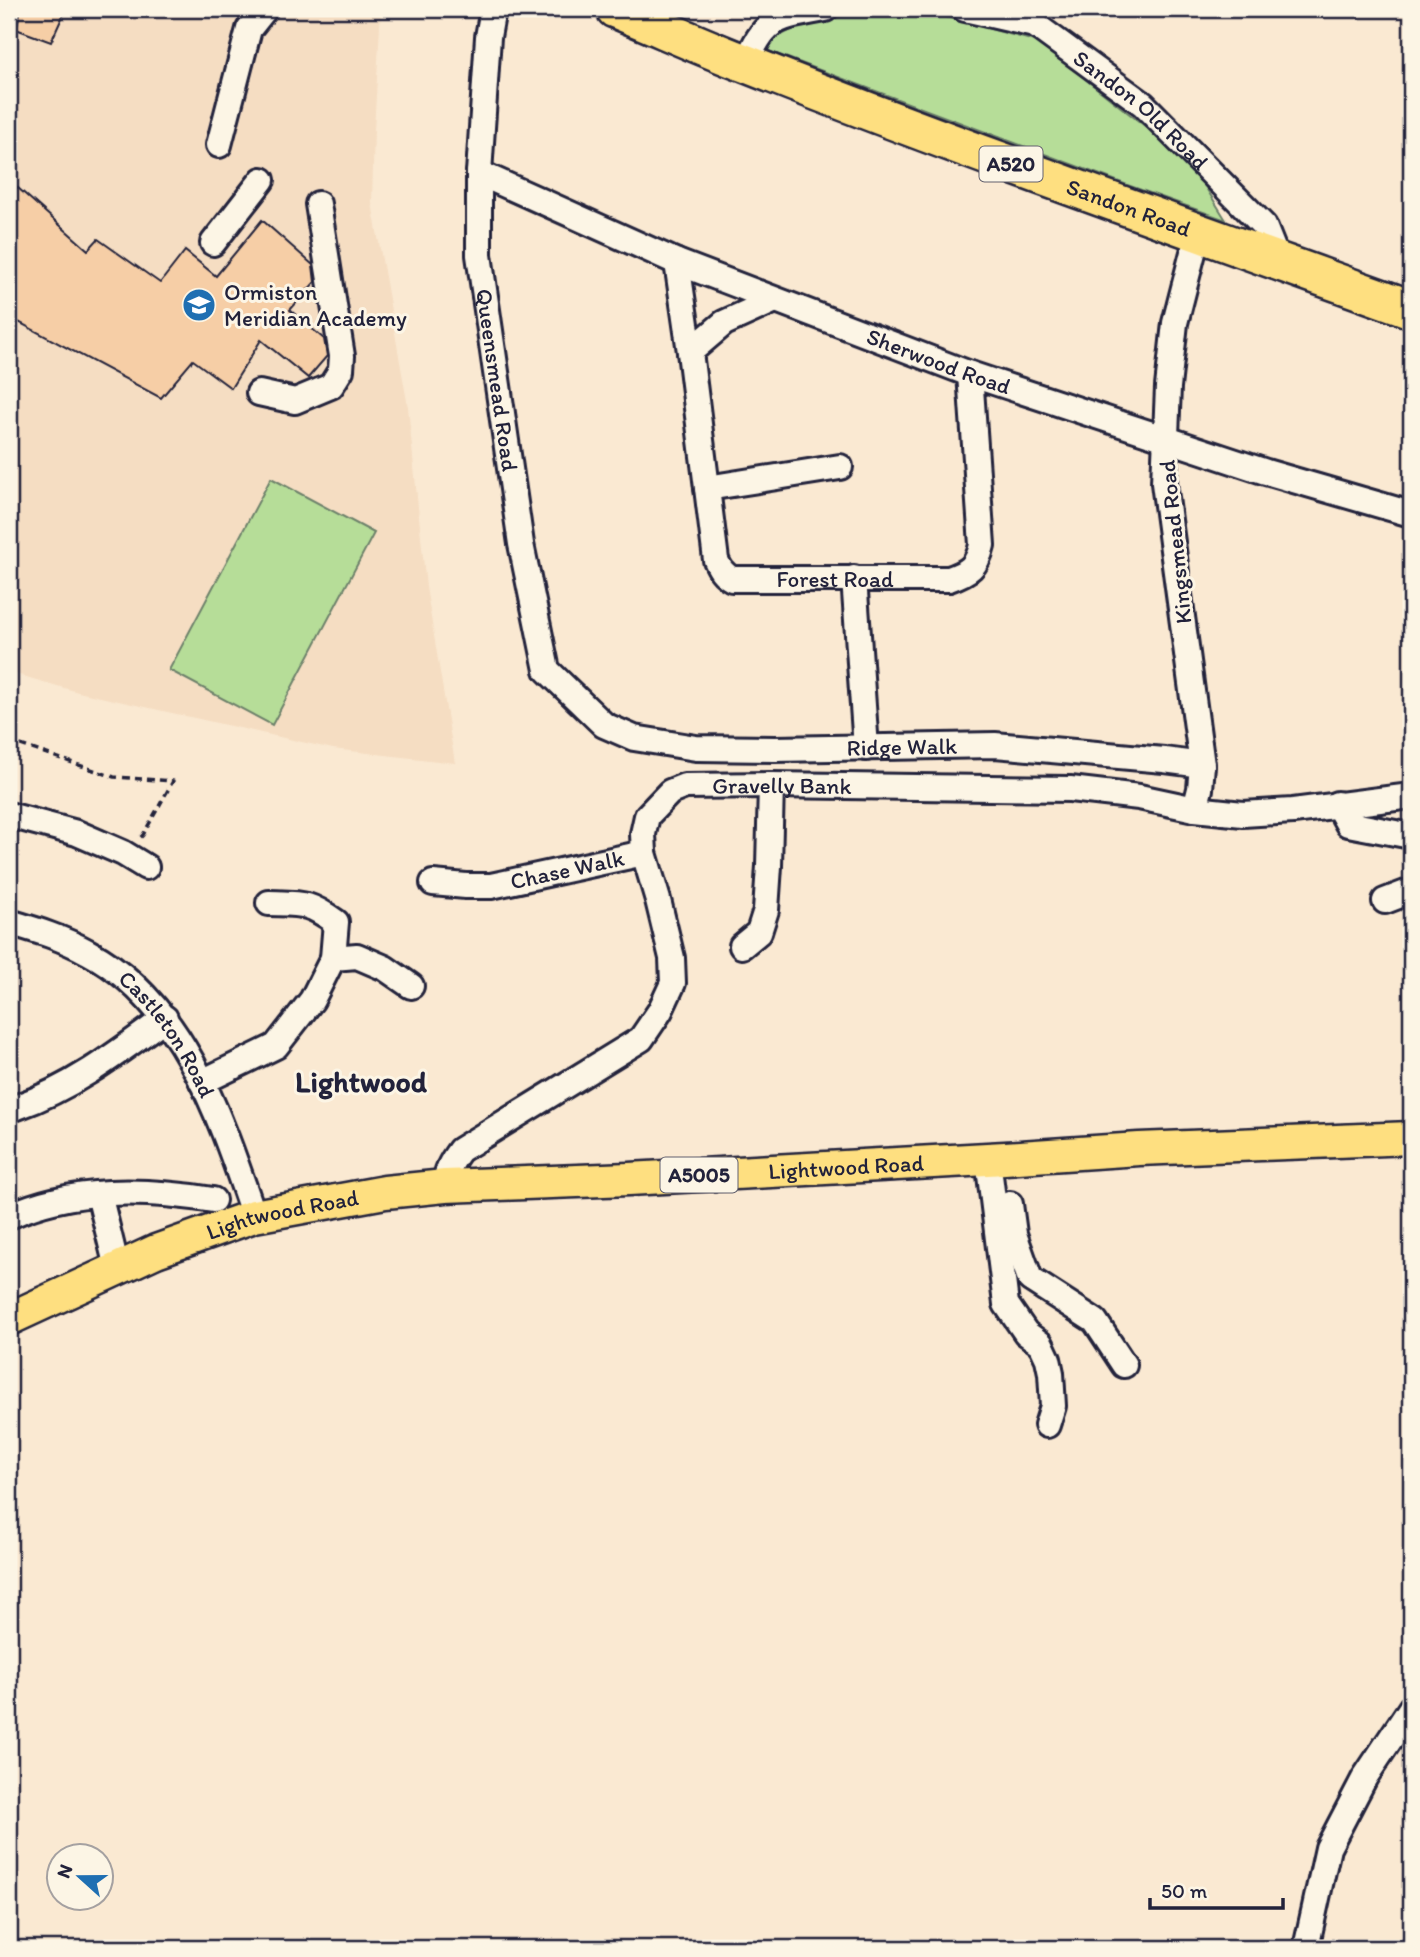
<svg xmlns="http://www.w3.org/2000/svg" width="1420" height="1957" font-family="Itim,sans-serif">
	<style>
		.built { fill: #f5ddc2 }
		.green { fill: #b6dd98; stroke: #6c806a; stroke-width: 2 }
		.building { fill: #f6cea6; stroke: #22223b; stroke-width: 2 }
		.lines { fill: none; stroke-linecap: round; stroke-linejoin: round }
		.minor-casing { stroke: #22223b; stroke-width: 30 }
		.major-casing { stroke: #22223b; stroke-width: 37 }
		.highway-casing { stroke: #22223b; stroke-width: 42 }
		.path { stroke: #22223b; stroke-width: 3.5; stroke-dasharray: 7 5; stroke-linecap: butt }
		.minor { stroke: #fcf5e5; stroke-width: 24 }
		.major { stroke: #fedf80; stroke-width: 32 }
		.highway { stroke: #fedf80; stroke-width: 37 }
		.labels { text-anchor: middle; stroke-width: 6; stroke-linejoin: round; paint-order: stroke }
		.shield { fill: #fcf5e5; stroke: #63616e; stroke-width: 2 }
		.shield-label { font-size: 21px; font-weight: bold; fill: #22223b }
		.street-label { font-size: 23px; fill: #22223b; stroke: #fcf5e5 }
		.poi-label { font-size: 23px; fill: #22223b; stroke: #fcf5e5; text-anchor: start }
		.district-label { font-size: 30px; font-weight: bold; fill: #22223b; stroke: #fcf5e5 }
	</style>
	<rect width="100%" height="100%" fill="#fae9d2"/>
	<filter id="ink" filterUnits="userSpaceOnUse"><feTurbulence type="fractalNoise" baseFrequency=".0143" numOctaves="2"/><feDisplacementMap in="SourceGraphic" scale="14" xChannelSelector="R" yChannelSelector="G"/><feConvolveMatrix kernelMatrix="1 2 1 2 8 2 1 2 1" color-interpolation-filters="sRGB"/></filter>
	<g filter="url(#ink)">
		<polygon class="built" points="9,9 381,9 374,130 372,203 408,407 426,587 455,763 333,749 78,692 9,672"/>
		<g class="green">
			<polygon points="928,12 1038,42 1150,130 1196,172 1226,220 1130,186 758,47 795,28 850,14"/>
			<polygon points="271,478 374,533 272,725 169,670"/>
		</g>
		<g class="building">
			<polygon points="21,9 66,9 51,42 16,29"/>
			<polygon points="9,180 88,250 98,239 160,283 185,251 216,276 262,220 313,265 315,282 290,310 324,339 327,356 308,378 261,340 231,388 193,360 161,398 9,317"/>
		</g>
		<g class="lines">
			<defs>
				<g id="minor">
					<path id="s1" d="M493,9l-5,28 -9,136v82l42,289 26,126 57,55 30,13 62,10 79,1 220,-4 169,15 38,5"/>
					<path id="s2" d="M965,9l70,16 108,79 121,122 14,35"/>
					<path d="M746,64c19,-48 32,-46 79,-55"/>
					<polyline points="219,145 249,29 265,9"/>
					<path id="s3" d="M479,173l198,89 293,112 296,98 145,42"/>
					<polyline points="213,243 262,180"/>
					<path id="s4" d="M677,262l13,90 26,208c4,9 7,14 16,19h217c20,-7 28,-12 33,-34l-12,-171"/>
					<polyline points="690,352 724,323 775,300"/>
					<polyline points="259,393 295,401 331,386 341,370 342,356 318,204"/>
					<polyline points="707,488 840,467"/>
					<polyline points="854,578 866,748"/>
					<polyline points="1337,804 1348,824 1411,836"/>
					<polyline points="1195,809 1200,789 1202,765 1164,483 1168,387 1175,323 1198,233"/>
					<polyline points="9,815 77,833 123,853 146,867"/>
					<path id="s5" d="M433,883l33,3h25l153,-33"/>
					<polyline points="1385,901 1411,891"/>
					<path id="s6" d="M9,922c27,8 54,16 79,30 96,51 133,168 166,264"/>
					<polyline points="742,946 759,932 766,910 769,866 771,785"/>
					<polyline points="333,958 357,956 385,968 411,986"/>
					<path d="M202,1082l74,-36 36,-46 21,-42 3,-36c-28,-20 -33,-18 -67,-19"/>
					<path d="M17,1107c55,-19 102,-55 148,-89"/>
					<polyline points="988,1159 1006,1304 1026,1333 1041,1344 1048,1359 1051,1373 1053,1406 1047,1425"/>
					<path id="s7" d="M445,1186c1,-15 6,-24 15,-36l181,-111 19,-28 13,-28 -1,-25 -14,-58 -14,-47 -1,-19 4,-18 23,-24 15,-6 86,-1 299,4 69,8 56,12 48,5 50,-3 118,-15"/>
					<polyline points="99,1194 117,1268"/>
					<polyline points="1010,1204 1014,1234 1030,1279 1095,1321 1124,1365"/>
					<path d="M9,1216c64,-29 135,-27 204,-16"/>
					<polyline points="1306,1948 1328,1848 1365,1777 1411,1708"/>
				</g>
				<g id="major">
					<path id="s8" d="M9,1319l147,-68 98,-35 131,-24 60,-6 184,-7 376,-21 134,-9 272,-11"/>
				</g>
				<g id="highway">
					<path id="s9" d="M615,9c44,18 87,38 132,55 219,87 442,165 664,245"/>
				</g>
			</defs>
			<use href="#minor" class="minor-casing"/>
			<use href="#major" class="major-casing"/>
			<use href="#highway" class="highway-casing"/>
			<polyline class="path" points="9,741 114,777 173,781 143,835 138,840"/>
			<use href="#minor" class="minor"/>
			<use href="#major" class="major"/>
			<use href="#highway" class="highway"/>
		</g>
	</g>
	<defs>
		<symbol id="school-disc" viewBox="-11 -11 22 22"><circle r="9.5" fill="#1f6fb2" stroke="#fcf5e5"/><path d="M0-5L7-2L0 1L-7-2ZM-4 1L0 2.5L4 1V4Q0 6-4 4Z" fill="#fff"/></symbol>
	</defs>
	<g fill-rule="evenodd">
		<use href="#school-disc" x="180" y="286" width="38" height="38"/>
	</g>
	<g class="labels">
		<g class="shield">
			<rect x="979.5" y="146.5" width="63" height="35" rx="5"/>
			<rect x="660.5" y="1157.5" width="77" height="35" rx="5"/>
		</g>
		<g class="shield-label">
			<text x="1011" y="171">A520</text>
			<text x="699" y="1182">A5005</text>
		</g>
		<g class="street-label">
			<text dy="8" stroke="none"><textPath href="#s2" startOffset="208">Sandon Old Road</textPath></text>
			<text dy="8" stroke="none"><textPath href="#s9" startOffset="551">Sandon Road</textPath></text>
			<text dy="8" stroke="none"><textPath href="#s3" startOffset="497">Sherwood Road</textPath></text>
			<text dy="8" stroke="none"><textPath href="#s1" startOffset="373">Queensmead Road</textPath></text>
			<text transform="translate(1175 542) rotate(-96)" y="8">Kingsmead Road</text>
			<text dy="8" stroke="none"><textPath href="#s4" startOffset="429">Forest Road</textPath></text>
			<text dy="8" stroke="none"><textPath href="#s1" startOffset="1048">Ridge Walk</textPath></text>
			<text dy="8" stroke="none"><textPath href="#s7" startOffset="634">Gravelly Bank</textPath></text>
			<text dy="8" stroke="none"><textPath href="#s5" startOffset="136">Chase Walk</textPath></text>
			<text dy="8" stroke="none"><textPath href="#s6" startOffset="201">Castleton Road</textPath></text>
			<text dy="8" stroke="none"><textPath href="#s8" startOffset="861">Lightwood Road</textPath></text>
			<text dy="8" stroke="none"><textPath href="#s8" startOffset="294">Lightwood Road</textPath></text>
		</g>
		<g class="poi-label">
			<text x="224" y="300">Ormiston<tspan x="224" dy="26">Meridian Academy</tspan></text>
		</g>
		<g class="district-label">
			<text x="361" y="1092">Lightwood</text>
		</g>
	</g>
	<rect width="1420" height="1957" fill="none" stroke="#fcf5e5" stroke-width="35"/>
	<rect x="18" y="18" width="1385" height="1922" fill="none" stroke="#22223b" stroke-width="2.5" filter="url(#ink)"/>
	<g transform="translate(80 1877) rotate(291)"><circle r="33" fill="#fcf5e5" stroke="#a5a1a1" stroke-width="2"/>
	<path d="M0-5L12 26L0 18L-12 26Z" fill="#1f6fb2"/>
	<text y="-10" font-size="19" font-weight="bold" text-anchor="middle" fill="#22223b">N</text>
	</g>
	<path d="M1150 1898v10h133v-10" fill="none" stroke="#22223b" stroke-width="3.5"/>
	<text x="1161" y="1898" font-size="21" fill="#22223b" stroke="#fcf5e5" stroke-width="5" paint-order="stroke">50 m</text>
</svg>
